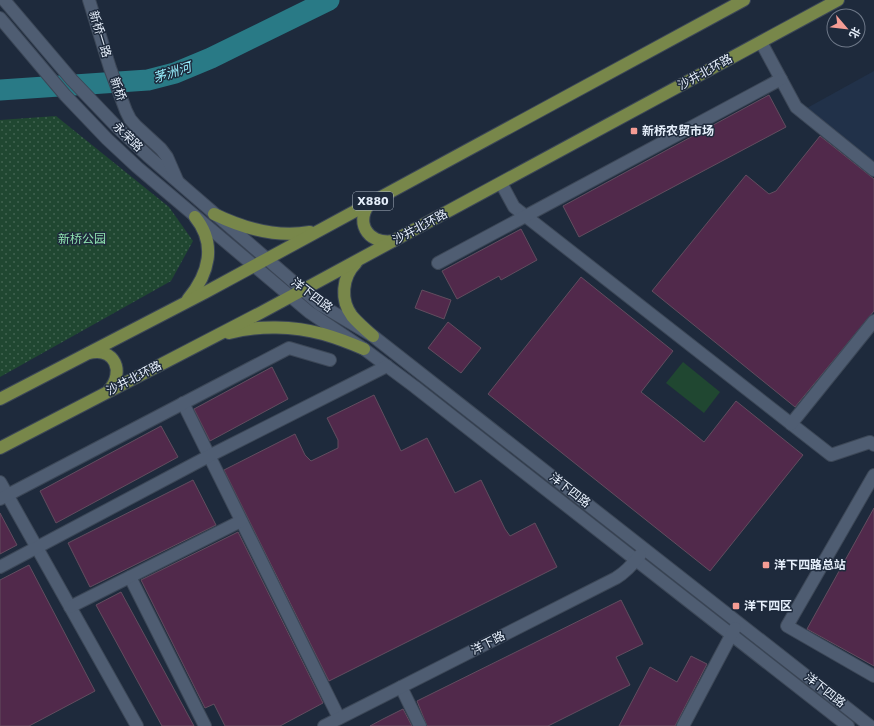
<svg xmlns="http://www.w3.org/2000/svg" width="874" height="726" font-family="'DejaVu Sans','Noto Sans SC',sans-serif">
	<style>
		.built { fill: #213149 }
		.green { fill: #204731 }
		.park { fill: url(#park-dots) }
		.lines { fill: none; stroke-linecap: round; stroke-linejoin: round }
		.river { stroke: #297a86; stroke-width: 21 }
		.building { fill: #51294b; stroke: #624d5f }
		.minor-casing { stroke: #3c4757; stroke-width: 14 }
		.major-casing { stroke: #3c4757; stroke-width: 14 }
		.minor { stroke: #4f5d72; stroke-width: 12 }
		.major { stroke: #78874a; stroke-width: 12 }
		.poi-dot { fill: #f59c94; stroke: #1e2a3c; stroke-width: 1.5 }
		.labels { text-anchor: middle; stroke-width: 3; stroke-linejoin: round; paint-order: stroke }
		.shield { fill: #1e2a3c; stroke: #a9b3c1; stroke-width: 1 }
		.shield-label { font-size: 11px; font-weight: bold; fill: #e5eefa }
		.street-label { font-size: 12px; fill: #e5eefa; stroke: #1e2a3c }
		.poi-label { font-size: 12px; font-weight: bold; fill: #e5eefa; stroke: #1e2a3c; text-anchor: start }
		.park-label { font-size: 12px; fill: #8ee2b0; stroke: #1e2a3c }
		.water-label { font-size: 13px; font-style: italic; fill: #96edfc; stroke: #1e2a3c }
	</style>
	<defs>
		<pattern id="park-dots" width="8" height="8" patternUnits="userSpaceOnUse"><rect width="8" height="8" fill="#204731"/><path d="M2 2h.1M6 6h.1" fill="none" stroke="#406250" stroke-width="1.8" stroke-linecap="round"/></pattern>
	</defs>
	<rect width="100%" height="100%" fill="#1e2a3c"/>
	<polygon class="built" points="874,71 874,162 807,108"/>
	<polygon class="green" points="683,362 720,392 704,413 666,383"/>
	<polygon class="park" points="56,116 169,207 193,241 171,281 0,377 0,120"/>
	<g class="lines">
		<polyline class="river" points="0,90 148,80 175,73 211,58 329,0"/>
	</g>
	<g class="building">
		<polygon points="769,95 786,127 579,237 563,206"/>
		<polygon points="820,136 874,179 874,311 795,407 652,291 746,175 769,194 776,191"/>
		<polygon points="521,229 537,260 501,280 499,276 457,299 442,271"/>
		<polygon points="581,277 673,351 641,392 678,421 704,442 736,401 803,455 710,571 488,394"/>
		<polygon points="422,290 451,300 444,319 415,308"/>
		<polygon points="448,322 481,348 461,373 428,348"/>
		<polygon points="272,367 288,399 210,441 194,409"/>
		<polygon points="374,395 401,451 427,438 455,493 481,480 505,529 510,536 535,523 557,567 329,681 224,470 295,434 305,455 311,461 338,448 338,440 327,418"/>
		<polygon points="161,426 178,457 56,523 40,491"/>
		<polygon points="193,480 216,525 90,587 68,543"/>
		<polygon points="874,508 874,666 807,629"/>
		<polygon points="0,513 17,545 0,554"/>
		<polygon points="238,532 323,703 280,726 225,726 214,704 205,708 141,580"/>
		<polygon points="29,565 95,691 29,726 0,726 0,580"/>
		<polygon points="121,592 194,726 162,726 96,605"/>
		<polygon points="621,600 643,644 616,657 630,685 548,726 427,726 417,701"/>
		<polygon points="691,656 707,664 675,726 619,726 650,667 677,682"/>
		<polygon points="403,709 412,726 370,726 383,719"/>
	</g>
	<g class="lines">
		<defs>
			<g id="minor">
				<polyline points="4,0 72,80 118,128 148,156 319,304 373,336 870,726"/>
				<polyline points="89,0 110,68 126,111 130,119 136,126 161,149 167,157 177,180"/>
				<polyline points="0,18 65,95 107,139 137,167 309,312 364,349 415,387 848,726"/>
				<polyline points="761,42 796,107 874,170"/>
				<polyline points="501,183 514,207 831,455 870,442 874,445"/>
				<polyline points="438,263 781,79"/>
				<polyline points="183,403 339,718"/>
				<polyline points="791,424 874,321"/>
				<polyline points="874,475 787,626 874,676"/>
				<polyline points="0,482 137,726"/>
				<polyline points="0,499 289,348 330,360"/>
				<polyline points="0,567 209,456 387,366"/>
				<polyline points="130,577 205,726"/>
				<polyline points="70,607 241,521"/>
				<polyline points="401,687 420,726"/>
				<path d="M324,726l292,-148c10,-6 17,-14 24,-23"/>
				<polyline points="683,726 735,628"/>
			</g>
			<g id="major">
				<path d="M372,201c-19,19 -5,44 21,40"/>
				<path d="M214,214c29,14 64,24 96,18"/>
				<path d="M356,263c-14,14 -16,37 -4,53 6,7 14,14 21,20"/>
				<path d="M188,299c21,-25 29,-55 7,-82"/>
				<path d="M229,333c29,-8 65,-7 94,1 14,4 27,9 41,15"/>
				<path d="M89,353c26,-6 36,19 20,37"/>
				<polyline points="0,399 206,292 744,0"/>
				<polyline points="0,448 262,312 838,0"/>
			</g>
		</defs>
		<use href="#minor" class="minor-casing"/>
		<use href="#major" class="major-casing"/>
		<use href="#minor" class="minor"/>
		<use href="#major" class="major"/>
	</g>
	<g class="poi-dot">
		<rect x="630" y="127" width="8" height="8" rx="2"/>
		<rect x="762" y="561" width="8" height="8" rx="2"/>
		<rect x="732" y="602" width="8" height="8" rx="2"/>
	</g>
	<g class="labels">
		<rect class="shield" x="353" y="192" width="40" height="18" rx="3"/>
		<g class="shield-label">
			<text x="373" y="205">X880</text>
		</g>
		<g class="street-label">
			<text transform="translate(100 34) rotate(73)" y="4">新桥一路</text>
			<text transform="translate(705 72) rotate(-29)" y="4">沙井北环路</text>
			<text transform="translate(118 89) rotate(70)" y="4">新桥</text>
			<text transform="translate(128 137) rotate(44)" y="4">永荣路</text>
			<text transform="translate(420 227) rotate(-28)" y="4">沙井北环路</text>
			<text transform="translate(312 295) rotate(37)" y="4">洋下四路</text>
			<text transform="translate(134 378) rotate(-27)" y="4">沙井北环路</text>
			<text transform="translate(570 490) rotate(38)" y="4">洋下四路</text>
			<text transform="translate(488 643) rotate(-27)" y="4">洋下路</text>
			<text transform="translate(825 690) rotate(38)" y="4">洋下四路</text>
		</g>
		<g class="poi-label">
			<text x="642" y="135">新桥农贸市场</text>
			<text x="774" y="569">洋下四路总站</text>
			<text x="744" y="610">洋下四区</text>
		</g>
		<g class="park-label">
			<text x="82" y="243">新桥公园</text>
		</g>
		<g class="water-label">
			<text transform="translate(172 72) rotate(-18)" y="5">茅洲河</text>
		</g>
	</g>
	<g transform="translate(846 28) rotate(118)"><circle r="19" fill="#1e2a3c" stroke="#6e7888"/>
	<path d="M0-3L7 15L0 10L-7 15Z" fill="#f59c94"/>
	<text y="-6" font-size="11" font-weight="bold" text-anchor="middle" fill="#e5eefa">北</text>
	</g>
</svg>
